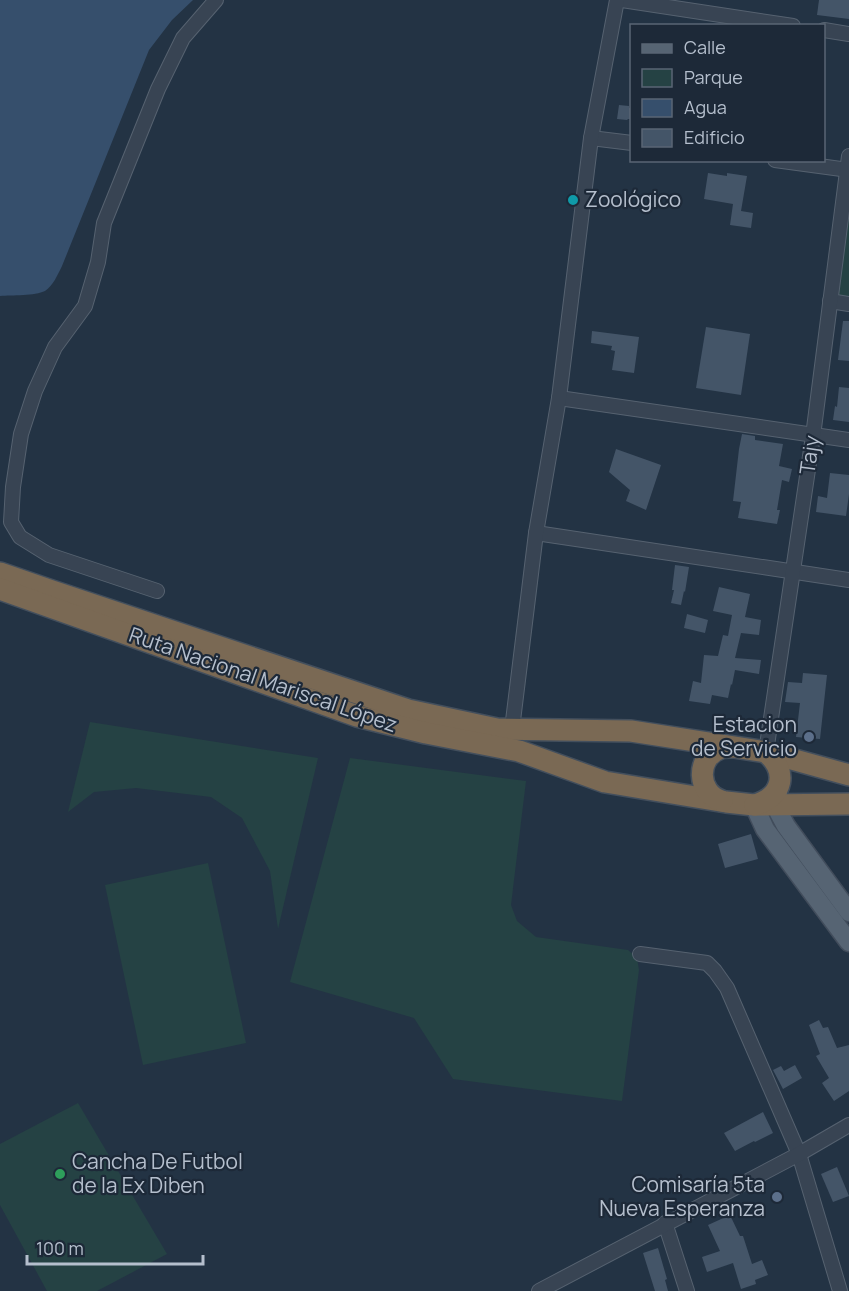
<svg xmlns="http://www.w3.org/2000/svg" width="849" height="1291" font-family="Manrope,sans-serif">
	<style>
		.green { fill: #254244 }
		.water { fill: #364f6c }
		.building { fill: #445568 }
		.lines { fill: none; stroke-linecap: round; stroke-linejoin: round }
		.minor-casing { stroke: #566270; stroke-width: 16 }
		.major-casing { stroke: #424d5c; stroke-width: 21 }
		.highway-casing { stroke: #434f5d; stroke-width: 24 }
		.minor { stroke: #384453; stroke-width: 14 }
		.major { stroke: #566473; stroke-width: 18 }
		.highway { stroke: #7a6954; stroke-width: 21 }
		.culture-dot { fill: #0f9aa8; stroke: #1d2938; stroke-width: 2 }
		.service-dot { fill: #5c6f8a; stroke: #1d2938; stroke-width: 2 }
		.leisure-dot { fill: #2e9e5b; stroke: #1d2938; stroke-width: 2 }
		.labels { text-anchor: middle; stroke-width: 4.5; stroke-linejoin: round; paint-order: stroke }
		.poi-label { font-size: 21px; fill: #b5bfcd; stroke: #1d2938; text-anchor: start }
		.street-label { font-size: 21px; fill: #b5bfcd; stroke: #1d2938 }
	</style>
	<rect width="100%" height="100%" fill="#233344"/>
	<g class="green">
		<polygon points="849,187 849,299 833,297"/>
		<polygon points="90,722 318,758 278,929 270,871 242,818 211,797 136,788 94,792 68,812"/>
		<polygon points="350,758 526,781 511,905 517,921 536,937 628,950 637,958 639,970 622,1101 453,1079 414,1018 290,982"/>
		<polygon points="208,863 246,1043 143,1065 105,885"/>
		<polygon points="78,1103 167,1254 97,1291 47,1291 0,1205 0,1144"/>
	</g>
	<path class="water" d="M0,0h193l-21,20 -23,30 -87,216c-4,8 -9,20 -17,25 -10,5 -33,4 -45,5z"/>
	<g class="building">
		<polygon points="819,0 849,0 849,19 817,15"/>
		<polygon points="619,105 629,106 629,108 632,108 632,119 628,119 627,120 617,119"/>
		<polygon points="708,173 727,176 727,173 747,176 741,211 753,213 751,228 730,225 733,204 704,199"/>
		<polygon points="843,321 849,321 849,361 838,360"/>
		<polygon points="706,327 750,334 741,395 696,388"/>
		<polygon points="592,331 639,337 634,373 612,370 615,351 611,350 612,346 591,343"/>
		<polygon points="839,387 849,388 849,422 833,420 835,406 837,407"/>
		<polygon points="742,434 755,436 755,440 783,444 779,466 792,469 789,482 782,480 777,510 780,510 777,524 738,518 741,502 733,501 739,449"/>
		<polygon points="616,449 661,465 646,510 626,501 630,490 609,472"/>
		<polygon points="830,473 849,475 849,494 846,516 816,512 818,496 827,498"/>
		<polygon points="675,565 689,567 685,592 684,591 681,605 671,603 674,590 672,590"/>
		<polygon points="719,587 750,594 745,617 761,620 759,635 741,633 735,658 761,660 759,674 735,670 732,685 731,684 728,698 712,695 710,704 689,701 693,681 701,683 704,655 718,656 723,635 728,636 732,615 713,611"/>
		<polygon points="687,614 708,620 705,633 684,628"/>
		<polygon points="803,673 827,675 820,739 796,737 800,703 785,702 788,682 802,683"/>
		<polygon points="751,834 758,859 725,868 718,844"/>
		<polygon points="819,1020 823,1028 828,1027 837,1048 849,1045 849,1091 834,1101 822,1083 829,1078 816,1056 820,1054 809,1025"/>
		<polygon points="795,1065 802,1078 783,1089 773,1070 781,1066 784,1071"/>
		<polygon points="763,1112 773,1133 755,1142 754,1141 735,1151 724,1133"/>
		<polygon points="837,1167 849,1196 833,1202 821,1174"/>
		<polygon points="730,1215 740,1236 743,1236 752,1264 762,1260 768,1275 755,1280 756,1284 741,1289 733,1263 707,1272 702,1257 720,1251 708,1225"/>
		<polygon points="658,1248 667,1279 665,1280 668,1291 655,1291 643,1253"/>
	</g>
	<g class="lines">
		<defs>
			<g id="minor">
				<polyline points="622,0 793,26"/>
				<polyline points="824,30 849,34"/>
				<polyline points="591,138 632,143"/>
				<polyline points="775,160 849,170"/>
				<polyline points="830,301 849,304"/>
				<polyline points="559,398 849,440"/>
				<polyline points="536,533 849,580"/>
				<polyline points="157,591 49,555 20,537 11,522 13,487 21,434 35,391 55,347 85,306 98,262 104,223 158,89 183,38 216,0"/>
				<polyline points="512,729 536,533 559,398 591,138 617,0"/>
				<polyline points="766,752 813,436 849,156"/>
				<polyline points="640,954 707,963 715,971 727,988 799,1154 840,1291"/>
				<polyline points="665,1223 687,1291"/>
				<polyline points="539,1291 799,1154 849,1125"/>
			</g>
			<g id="major">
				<polyline points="778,792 779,813 786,826 849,912"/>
				<polyline points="754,805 765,829 849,942"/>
			</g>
			<g id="highway">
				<polyline points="0,573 52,591 408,710 497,729 631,731 766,752 849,775"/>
				<polyline points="0,589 357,716 426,733 519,751 605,782 726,802 754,805 849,804"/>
				<path d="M722,801c-25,-7 -27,-44 -1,-53 3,-1 6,-1 10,-1"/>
				<path d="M755,805c29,-9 33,-34 11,-53"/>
			</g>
		</defs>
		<use href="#minor" class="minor-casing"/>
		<use href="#major" class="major-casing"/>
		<use href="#highway" class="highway-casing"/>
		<use href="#minor" class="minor"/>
		<use href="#major" class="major"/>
		<use href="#highway" class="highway"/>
	</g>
	<circle class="culture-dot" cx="573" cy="200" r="6"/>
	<g class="service-dot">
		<circle cx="809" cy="737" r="6"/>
		<circle cx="777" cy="1197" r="6"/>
	</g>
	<circle class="leisure-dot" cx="60" cy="1174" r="6"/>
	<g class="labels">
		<g class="poi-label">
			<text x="585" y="207">Zoológico</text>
			<text x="797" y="732" text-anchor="end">Estacion<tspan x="797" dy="24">de Servicio</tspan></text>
			<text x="72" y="1169">Cancha De Futbol<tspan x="72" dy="24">de la Ex Diben</tspan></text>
			<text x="765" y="1192" text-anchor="end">Comisaría 5ta<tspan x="765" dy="24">Nueva Esperanza</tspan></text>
		</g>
		<g class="street-label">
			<text transform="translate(810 455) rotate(-82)" y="7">Tajy</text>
			<text transform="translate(263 680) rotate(19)" y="7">Ruta Nacional Mariscal López</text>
		</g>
	</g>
	<rect x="630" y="24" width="195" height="138" fill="#1d2938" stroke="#5a6574" stroke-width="1.5"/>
	<rect x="642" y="44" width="30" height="9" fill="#566473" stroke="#5a6574" stroke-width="1.5"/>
	<text x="684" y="54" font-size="18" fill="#b5bfcd">Calle</text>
	<rect x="642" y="69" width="30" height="18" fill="#254244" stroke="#5a6574" stroke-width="1.5"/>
	<text x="684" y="84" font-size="18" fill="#b5bfcd">Parque</text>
	<rect x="642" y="99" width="30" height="18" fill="#364f6c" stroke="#5a6574" stroke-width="1.5"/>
	<text x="684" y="114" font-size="18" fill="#b5bfcd">Agua</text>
	<rect x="642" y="129" width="30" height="18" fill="#445568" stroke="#5a6574" stroke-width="1.5"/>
	<text x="684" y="144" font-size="18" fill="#b5bfcd">Edificio</text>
	<path d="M27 1255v9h176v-9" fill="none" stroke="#b5bfcd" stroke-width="3"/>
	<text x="36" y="1255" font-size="18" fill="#b5bfcd" stroke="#1d2938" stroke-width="4.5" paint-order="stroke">100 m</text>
</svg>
